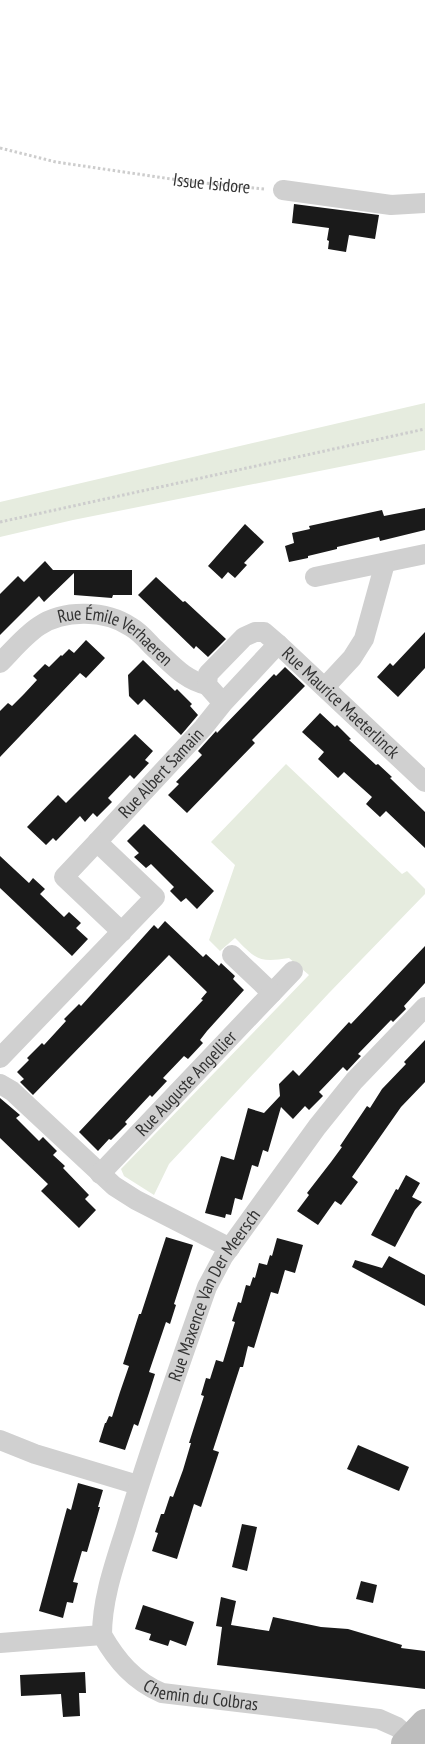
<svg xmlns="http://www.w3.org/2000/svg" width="425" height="1744" font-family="'PT Sans Narrow',sans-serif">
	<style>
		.grass { fill: #e6ecdf }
		.building { fill: #1a1a1a }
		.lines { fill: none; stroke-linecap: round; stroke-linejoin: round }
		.path { stroke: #cdcdcd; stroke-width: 3; stroke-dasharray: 2.5 2.5; stroke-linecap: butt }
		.street { stroke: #d0d0d0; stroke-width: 20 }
		.secondary { stroke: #bdbdbd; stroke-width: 28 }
		.labels { text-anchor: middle; stroke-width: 5; stroke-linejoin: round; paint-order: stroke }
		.street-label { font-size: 18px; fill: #333; stroke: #fff }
	</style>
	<rect width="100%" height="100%" fill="#fff"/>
	<g class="grass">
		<polygon points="425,403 425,450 73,520 0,537 0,502"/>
		<path d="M286,764l116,110 5,-3 18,18v5l-96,99 -160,171 -15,31 -30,-19 -3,-7 188,-194 -20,-17c-31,5 -33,1 -54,-20l-15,13 -11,-11 26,-75 -24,-23z"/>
	</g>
	<g class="building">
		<polygon points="294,204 379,215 375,239 349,235 346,252 328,249 329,241 327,240 329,228 292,223"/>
		<polygon points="425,508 425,530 380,541 379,537 337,547 337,549 308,556 308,558 289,562 285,546 294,543 292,533 310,529 309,526 382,510 384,516"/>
		<polygon points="245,524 264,542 244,563 247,565 235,578 228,572 222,579 208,566"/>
		<polygon points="45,561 53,570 132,570 132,595 113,595 112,598 74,595 74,573 44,602 39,596 0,635 0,594 18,576 24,582"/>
		<polygon points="156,577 183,602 185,601 226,639 208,657 196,646 194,649 138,595"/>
		<polygon points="425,632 425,668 398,697 377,677 390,663 393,666"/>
		<polygon points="86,640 105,658 86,678 80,673 0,757 0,711 8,703 12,706 24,694 37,680 33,676 45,664 49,667 61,655 62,656 69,649 74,653"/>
		<polygon points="143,660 175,691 177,689 192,704 190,706 198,715 181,735 144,699 138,705 129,696 128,675"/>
		<polygon points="285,667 305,686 252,740 255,743 187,813 168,795 179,784 176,782 202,755 198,751 216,731 217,733 274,674 276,676"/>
		<polygon points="320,713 335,727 337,725 351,739 349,740 376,765 378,764 392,777 390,778 425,812 425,848 386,811 380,817 366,804 372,797 344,772 338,778 318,759 324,752 302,732"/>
		<polygon points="135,734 153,751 145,760 149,763 134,779 130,775 108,798 112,802 97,817 93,813 85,822 80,816 56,841 53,838 46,845 27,827 58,795 66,803"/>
		<polygon points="144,824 214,891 197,909 186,898 181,902 170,891 174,887 151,864 146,868 134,857 139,853 127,841"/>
		<polygon points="0,856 29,883 33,878 45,889 40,894 64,917 69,912 81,923 76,928 88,939 72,956 0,888"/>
		<polygon points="165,921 203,957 206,954 219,966 221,963 235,976 233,979 244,990 207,1031 200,1040 203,1043 188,1059 184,1056 163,1078 167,1081 152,1097 150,1095 125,1122 127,1124 111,1140 109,1139 98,1151 79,1132 203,1000 201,999 207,992 169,955 33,1095 20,1082 24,1079 17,1072 29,1060 27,1058 42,1043 44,1045 66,1021 64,1019 79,1004 81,1006 154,925 158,929"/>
		<polygon points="425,946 425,983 404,1006 406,1009 393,1022 391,1020 358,1054 361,1056 347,1071 343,1067 319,1092 323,1096 309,1110 305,1106 293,1119 281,1107 268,1152 263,1150 258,1167 252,1165 242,1200 235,1198 231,1215 226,1214 225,1218 205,1213 221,1156 234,1160 248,1108 264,1113 280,1096 279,1084 293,1070 299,1076 349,1022 351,1024"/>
		<polygon points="425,1040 425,1082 401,1107 352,1177 358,1182 341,1205 335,1201 318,1225 297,1211 309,1195 307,1193 331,1162 342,1147 340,1146 367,1106 370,1108 382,1089 406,1064 404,1062"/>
		<polygon points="0,1098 20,1115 16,1118 39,1141 43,1137 57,1151 53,1155 65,1166 63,1168 89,1195 85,1199 96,1210 79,1228 41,1191 48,1184 0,1138"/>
		<polygon points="406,1175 420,1183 412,1197 422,1202 415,1210 395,1247 371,1235 396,1189 398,1190"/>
		<polygon points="166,1237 193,1245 174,1304 176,1305 170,1324 166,1322 149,1372 155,1374 149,1393 138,1426 134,1424 125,1450 99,1442 105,1423 106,1423 109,1416 112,1417 120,1392 129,1366 123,1364 139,1314 141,1314"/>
		<polygon points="277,1238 303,1245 295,1273 285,1270 278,1294 271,1292 254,1348 248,1346 243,1367 240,1367 213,1450 219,1452 201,1507 194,1504 177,1559 152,1551 158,1533 155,1532 161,1514 164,1514 170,1496 173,1497 183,1470 191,1443 189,1443 204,1396 201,1395 206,1378 210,1379 216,1360 223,1362 235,1322 232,1321 238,1302 241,1303 246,1285 250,1286 253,1277 255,1278 259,1263 267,1265 270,1255 272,1256"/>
		<polygon points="389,1256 425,1275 425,1306 352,1267 355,1260 382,1268"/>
		<polygon points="358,1445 409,1467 399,1491 347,1469"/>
		<polygon points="78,1483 103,1490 98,1507 100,1507 87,1552 82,1551 73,1582 78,1583 73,1603 67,1602 63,1618 39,1611 67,1508 71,1510"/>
		<polygon points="242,1524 257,1527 247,1571 232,1567"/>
		<polygon points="361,1581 377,1585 373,1603 356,1599"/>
		<polygon points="221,1597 236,1601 231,1625 269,1631 273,1617 321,1627 348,1629 402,1645 401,1648 425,1651 425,1689 217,1665 222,1627 216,1626"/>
		<polygon points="143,1605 194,1622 186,1646 170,1640 168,1646 149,1640 151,1634 135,1629"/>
		<polygon points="85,1672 86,1693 79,1693 80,1716 63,1717 61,1694 21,1696 20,1675"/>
	</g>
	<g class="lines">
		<g class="path">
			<path id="s1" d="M0,148l56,14 129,19 80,8"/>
			<polyline points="0,522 425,429"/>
		</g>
		<g class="street">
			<polyline points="283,190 391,205 425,203"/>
			<polyline points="315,577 425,554"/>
			<path id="s2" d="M278,644l147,138"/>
			<path id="s3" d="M0,663c12,-12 24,-27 39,-37 25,-17 67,-16 92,1 9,5 16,14 23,21 17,15 30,32 53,37"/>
			<polyline points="325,687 352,658 364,639 385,563"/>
			<path id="s4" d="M97,842l106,-114 20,-25 55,-59 -14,-12h-9l-11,5 -36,37 -1,11 16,18"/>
			<polyline points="232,955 272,993 293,971"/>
			<polyline points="0,1058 155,897 97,842 64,877 122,932"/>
			<polyline points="0,1084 12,1091 114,1186 136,1200 230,1248"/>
			<path id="s5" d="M100,1174l172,-181"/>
			<polyline points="0,1440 35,1454 138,1485"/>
			<path id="s6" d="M102,1635c0,-37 13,-72 24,-107 24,-81 53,-161 81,-241l16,-30 94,-130 37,-46 71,-74"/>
			<path id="s7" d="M0,1643l102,-8c15,26 32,46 60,58l217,26 18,8 20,17"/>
		</g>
		<polyline class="secondary" points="405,1744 425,1723"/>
	</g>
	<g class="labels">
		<g class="street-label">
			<text dy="6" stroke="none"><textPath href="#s1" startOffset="215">Issue Isidore</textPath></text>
			<text dy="6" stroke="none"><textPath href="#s3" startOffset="139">Rue Émile Verhaeren</textPath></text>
			<text dy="6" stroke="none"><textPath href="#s2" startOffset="86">Rue Maurice Maeterlinck</textPath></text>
			<text dy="6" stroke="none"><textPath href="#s4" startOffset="94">Rue Albert Samain</textPath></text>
			<text dy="6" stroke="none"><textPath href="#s5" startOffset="125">Rue Auguste Angellier</textPath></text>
			<text dy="6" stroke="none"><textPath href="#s6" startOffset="360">Rue Maxence Van Der Meersch</textPath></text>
			<text dy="6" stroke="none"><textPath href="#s7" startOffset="226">Chemin du Colbras</textPath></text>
		</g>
	</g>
</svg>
